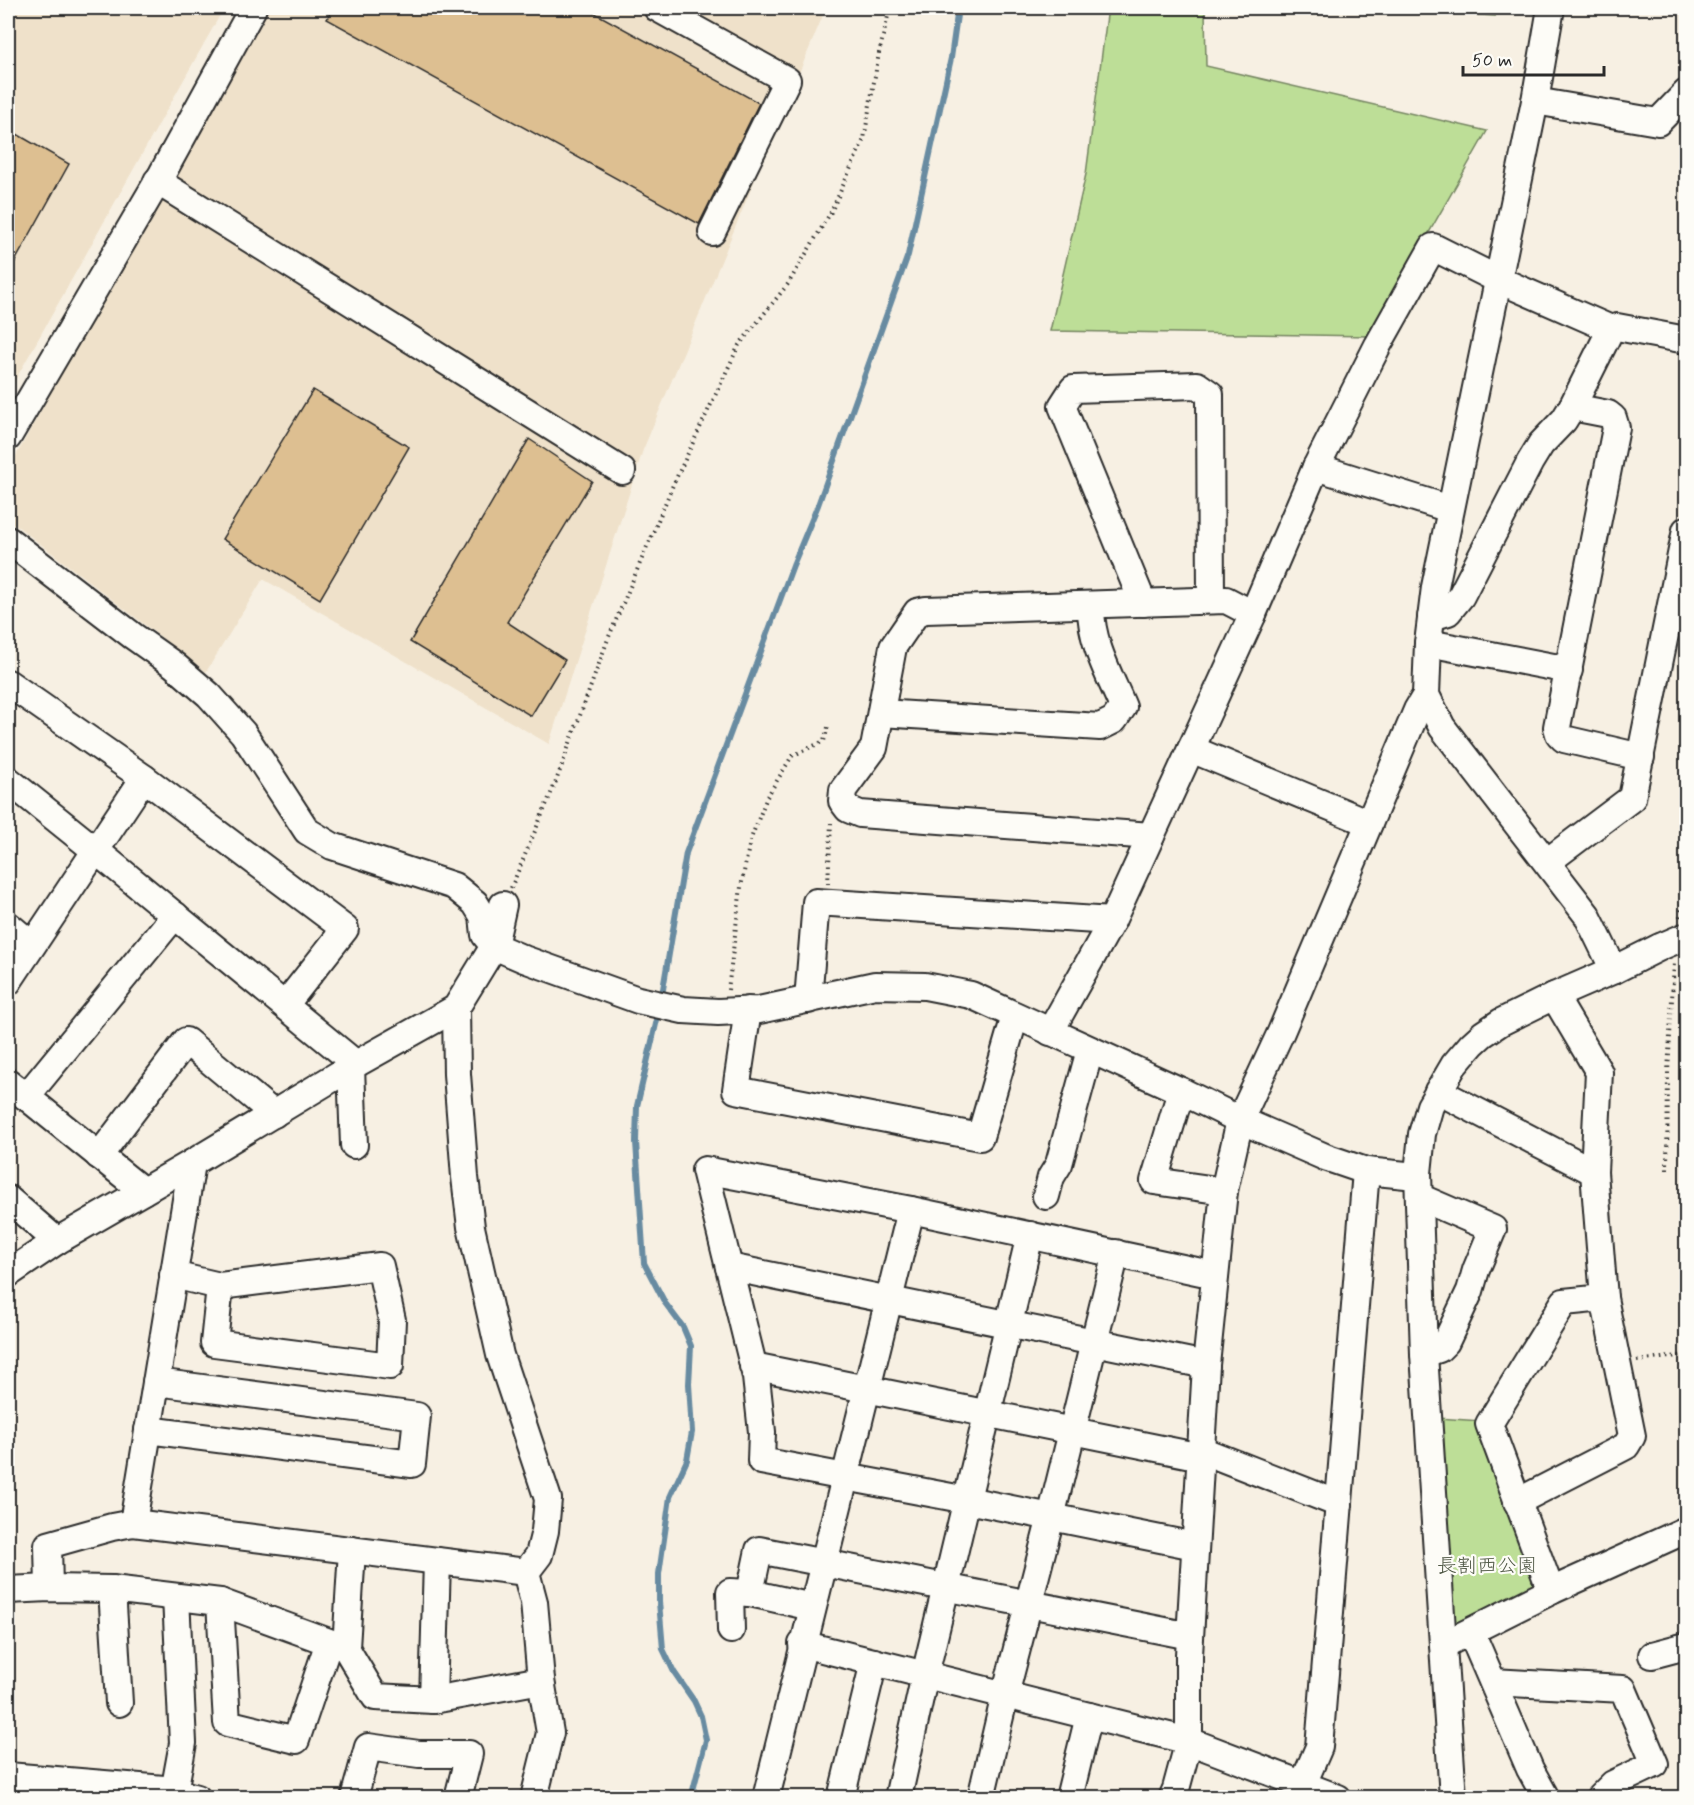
<svg xmlns="http://www.w3.org/2000/svg" width="1694" height="1805" font-family="Mynerve,'Klee One',sans-serif">
	<style>
		.built { fill: #efe1ca }
		.green { fill: #bdde97; stroke: #748461; stroke-width: 1.5 }
		.lines { fill: none; stroke-linecap: round; stroke-linejoin: round }
		.stream { stroke: #688ba1; stroke-width: 6 }
		.building { fill: #ddbf91; stroke: #2b2b2b; stroke-width: 1.5 }
		.minor-casing { stroke: #2b2b2b; stroke-width: 30 }
		.path { stroke: #2b2b2b; stroke-width: 4; stroke-dasharray: 1.5 4.5; stroke-linecap: butt }
		.minor { stroke: #fdfcf7; stroke-width: 26 }
		.minor-bridge-casing { stroke: #2b2b2b; stroke-width: 30; stroke-linecap: butt }
		.minor-bridge { stroke: #fdfcf7; stroke-width: 26 }
		.labels { text-anchor: middle; stroke-width: 4.5; stroke-linejoin: round; paint-order: stroke }
		.park-label { font-size: 20px; fill: #505846; stroke: #fdfcf7 }
	</style>
	<rect width="100%" height="100%" fill="#f7f0e3"/>
	<filter id="ink" filterUnits="userSpaceOnUse"><feTurbulence type="fractalNoise" baseFrequency=".0167" numOctaves="2"/><feDisplacementMap in="SourceGraphic" scale="12" xChannelSelector="R" yChannelSelector="G"/><feConvolveMatrix kernelMatrix="1 2 1 2 8 2 1 2 1" color-interpolation-filters="sRGB"/></filter>
	<g filter="url(#ink)">
		<g class="built">
			<polygon points="8,8 224,8 8,393"/>
			<polygon points="265,8 826,8 643,450 549,744 263,579 206,672 8,519 8,470"/>
		</g>
		<g class="green">
			<polygon points="1108,8 1205,8 1206,66 1487,131 1370,336 1050,331 1086,174"/>
			<polygon points="1378,8 1500,8 1495,16"/>
			<polygon points="1437,1418 1481,1421 1535,1584 1452,1633"/>
		</g>
		<g class="lines">
			<g class="stream">
				<polyline points="661,1001 686,853 793,565 818,505 908,255 951,58 958,8"/>
				<polyline points="659,1011 637,1106 636,1142 644,1263 665,1303 683,1327 691,1346 689,1384 692,1432 687,1460 670,1497 659,1574 659,1602 663,1649 674,1672 694,1701 701,1716 706,1740 691,1798"/>
			</g>
		</g>
		<g class="building">
			<polygon points="333,8 586,8 759,103 699,224 327,19"/>
			<polygon points="8,129 69,164 8,274"/>
			<polygon points="313,390 409,447 320,599 222,539"/>
			<polygon points="529,439 592,481 507,622 565,660 531,716 410,642"/>
		</g>
		<g class="lines">
			<defs>
				<g id="minor">
					<polyline points="657,8 787,80 712,232"/>
					<polyline points="1551,8 1535,101 1435,587 1428,643 1426,695 1442,727 1587,915 1614,970"/>
					<polyline points="1535,101 1658,122 1686,93"/>
					<polyline points="157,181 622,471"/>
					<polyline points="1572,407 1608,414 1613,418 1616,428 1557,727 1559,734 1564,739 1641,757"/>
					<polyline points="8,437 162,174 253,8"/>
					<polyline points="1316,467 1450,509"/>
					<polyline points="8,540 133,636 174,665 209,695 243,733 307,831 332,846 454,886 475,903 483,916 485,935 494,946 524,959 638,1000 683,1010 718,1012 759,1010 875,985 925,986 971,995 1181,1091 1240,1120 1325,1157 1366,1171 1406,1175 1418,1173"/>
					<polyline points="1143,603 1062,406 1073,389 1197,385 1210,394 1211,600"/>
					<polyline points="1431,617 1448,612 1461,596 1530,462 1541,444 1564,420 1572,407 1611,329 1617,327 1686,340"/>
					<polyline points="1428,643 1569,670"/>
					<polyline points="8,683 144,778 345,929 285,1005"/>
					<path d="M881,713l219,14 14,-7 9,-13c-14,-33 -33,-66 -32,-102"/>
					<polyline points="1191,749 1369,823"/>
					<polyline points="8,780 95,850 356,1064"/>
					<polyline points="1151,836 860,814 848,809 842,801 843,790 874,748 893,647 917,612 926,610 1226,600 1253,614"/>
					<polyline points="1547,862 1632,798 1686,530"/>
					<polyline points="8,925 32,945"/>
					<polyline points="8,982 144,778"/>
					<polyline points="808,1000 816,902 1112,921"/>
					<polyline points="456,1008 457,1074 465,1177 471,1227 500,1355 548,1499 545,1531 539,1555 526,1572 534,1602 541,1680 550,1733 534,1798"/>
					<polyline points="748,1010 736,1090 980,1137 1015,1016"/>
					<polyline points="1050,1032 1112,921 1253,614 1316,467 1378,345 1433,247 1499,280 1611,329"/>
					<polyline points="351,1067 354,1145"/>
					<polyline points="8,1082 143,1191"/>
					<polyline points="1181,1091 1154,1181 1224,1191"/>
					<polyline points="1438,1091 1594,1172"/>
					<polyline points="26,1097 175,915"/>
					<polyline points="99,1156 186,1041 274,1114"/>
					<polyline points="192,1163 133,1523 526,1572"/>
					<polyline points="1046,1196 1051,1177 1059,1164 1090,1050"/>
					<polyline points="1419,1197 1493,1229 1476,1270 1470,1291 1446,1342 1439,1349 1424,1354"/>
					<polyline points="8,1199 57,1241"/>
					<polyline points="729,1267 1206,1365"/>
					<polyline points="8,1274 57,1241 192,1163 356,1064 456,1008 494,946 503,905"/>
					<polyline points="173,1275 220,1286 380,1266 392,1320 390,1366 214,1343 220,1286"/>
					<polyline points="753,1366 1201,1457"/>
					<polyline points="148,1430 412,1464 417,1416 156,1382"/>
					<polyline points="1201,1450 1339,1504"/>
					<polyline points="1517,1502 1626,1446 1632,1436 1604,1298 1594,1172 1599,1072 1554,996"/>
					<polyline points="1195,1546 967,1500 761,1461 762,1432 756,1377 705,1170 911,1210 1215,1275"/>
					<polyline points="49,1588 48,1545 112,1527 133,1523"/>
					<polyline points="112,1589 119,1703"/>
					<polyline points="8,1590 49,1588 112,1589 220,1602"/>
					<polyline points="1551,1591 1489,1424 1564,1302 1604,1298"/>
					<polyline points="750,1593 812,1607"/>
					<polyline points="731,1630 730,1592 750,1593 759,1550 1190,1636"/>
					<polyline points="1471,1632 1530,1769 1546,1798"/>
					<polyline points="329,1642 296,1740 227,1723 220,1602 329,1642 346,1648 352,1550"/>
					<polyline points="802,1644 1189,1741 1338,1798"/>
					<polyline points="1443,1645 1551,1591 1686,1530"/>
					<polyline points="346,1648 375,1697 433,1700 437,1561"/>
					<polyline points="1652,1655 1686,1646"/>
					<polyline points="1493,1682 1623,1689 1655,1764 1613,1784 1599,1798"/>
					<polyline points="433,1700 541,1680"/>
					<polyline points="8,1776 164,1789 197,1798"/>
					<polyline points="1303,1784 1319,1747 1366,1171"/>
					<polyline points="174,1792 183,1743 176,1597"/>
					<polyline points="354,1798 368,1747 419,1754 469,1754 458,1798"/>
					<polyline points="766,1798 911,1210"/>
					<polyline points="841,1798 874,1662"/>
					<polyline points="898,1798 925,1675 1030,1235"/>
					<polyline points="981,1798 1005,1695 1051,1517 1116,1253"/>
					<polyline points="1069,1798 1089,1716"/>
					<polyline points="1172,1798 1176,1789 1189,1741 1189,1655 1206,1365 1224,1191 1240,1120 1281,1032 1417,710 1426,695"/>
					<polyline points="1453,1798 1424,1354 1418,1173 1422,1134 1430,1106 1454,1065 1472,1044 1483,1034 1501,1022 1554,996 1614,970 1660,947"/>
				</g>
			</defs>
			<use href="#minor" class="minor-casing"/>
			<g class="path">
				<polyline points="828,884 831,823"/>
				<polyline points="511,888 555,784 608,639 673,485 739,345 788,284 831,212 864,139 879,53 890,8"/>
				<polyline points="1680,917 1686,876"/>
				<polyline points="728,990 741,887 750,841 767,797 792,756 824,741 829,724"/>
				<polyline points="1667,1170 1668,1072 1674,963"/>
				<polyline points="1637,1361 1686,1355"/>
			</g>
			<use href="#minor" class="minor"/>
			<defs>
				<polyline id="minor-bridge" points="1660,947 1686,936"/>
			</defs>
			<use href="#minor-bridge" class="minor-bridge-casing"/>
			<use href="#minor-bridge" class="minor-bridge"/>
		</g>
	</g>
	<g class="labels">
		<g class="park-label">
			<text x="1487" y="1572">長割西公園</text>
		</g>
	</g>
	<rect width="1694" height="1805" fill="none" stroke="#fdfcf7" stroke-width="30"/>
	<rect x="15" y="15" width="1664" height="1775" fill="none" stroke="#2b2b2b" stroke-width="2" filter="url(#ink)"/>
	<path d="M1463 66v9h141v-9" fill="none" stroke="#2b2b2b" stroke-width="3"/>
	<text x="1472" y="66" font-size="18" fill="#2b2b2b" stroke="#fdfcf7" stroke-width="4.5" paint-order="stroke">50 m</text>
</svg>
